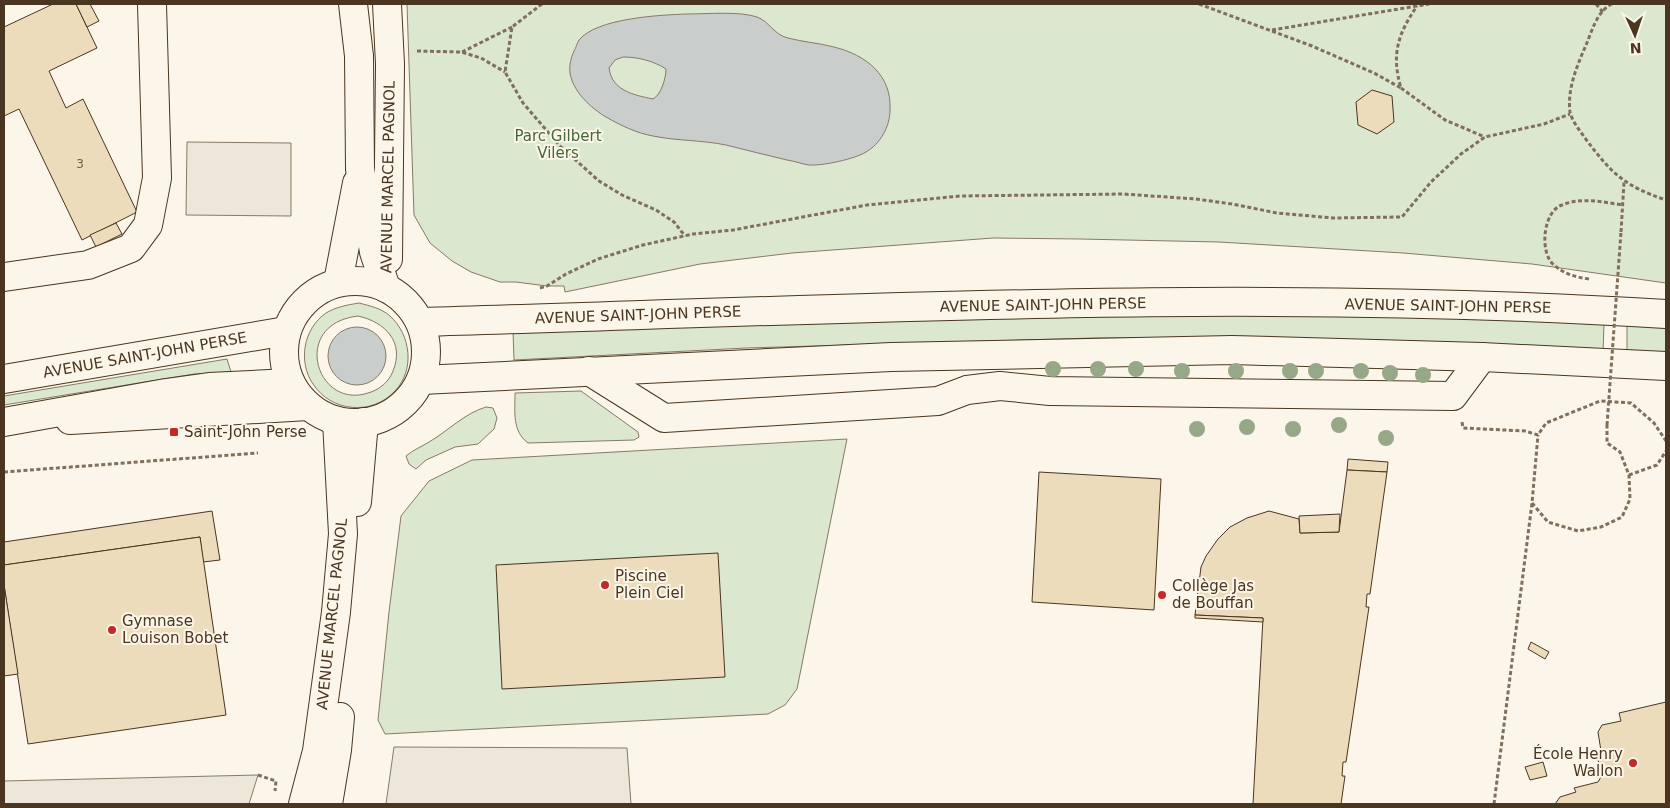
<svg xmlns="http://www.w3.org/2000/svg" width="1670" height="808" font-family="'DejaVu Sans',sans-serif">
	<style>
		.green { fill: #dce7d0; stroke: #887966; fill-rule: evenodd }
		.parking { fill: #ede7d9; stroke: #887966 }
		.water { fill: #c9cecd; stroke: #887966; fill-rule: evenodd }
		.building { fill: #ecdcbc; stroke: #4a3520 }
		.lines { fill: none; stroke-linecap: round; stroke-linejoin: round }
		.minor-casing { stroke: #4a3520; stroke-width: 30 }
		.major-casing { stroke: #4a3520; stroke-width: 30 }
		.path { stroke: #7f6f5c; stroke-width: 3; stroke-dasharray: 4 2.5; stroke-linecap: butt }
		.minor { stroke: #fbf6e9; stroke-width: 28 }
		.major { stroke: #fbf6e9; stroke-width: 28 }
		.path-bridge { stroke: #7f6f5c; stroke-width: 3; stroke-dasharray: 4 2.5; stroke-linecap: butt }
		.tree { fill: #96a887 }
		.poi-dot { fill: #c62828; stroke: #fbf6e9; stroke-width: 2 }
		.labels { text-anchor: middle; stroke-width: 4; stroke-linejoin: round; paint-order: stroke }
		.number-label { font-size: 12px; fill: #725f47 }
		.park-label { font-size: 15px; fill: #436837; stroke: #fbf6e9 }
		.street-label { font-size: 15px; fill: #4a3520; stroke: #fbf6e9 }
		.poi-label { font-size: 15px; fill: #4a3520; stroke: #fbf6e9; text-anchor: start }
	</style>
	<rect width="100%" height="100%" fill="#fbf6e9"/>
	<g class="green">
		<polygon points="407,4 1666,4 1666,283 1532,264 1403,253 1219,242 1080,239 993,238 792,253 700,264 565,292 564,286 547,286 516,282 500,282 471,272 452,261 430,243 414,215"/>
		<path d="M359,303c11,3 22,5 31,13 21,19 25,54 5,75 -23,25 -64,21 -82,-7 -15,-22 -10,-55 13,-71 10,-6 21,-8 33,-10zM358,316c27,6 47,26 35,55 -4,11 -14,19 -25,22 -52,17 -78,-69 -10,-77z"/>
		<polygon points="1296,310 1604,323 1603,353 1446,342 1242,337 1093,338 746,348 514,360 513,332 769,321"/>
		<polygon points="1627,322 1666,325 1666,353 1627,351"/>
		<polygon points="227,359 231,372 194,374 4,405 4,396"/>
		<path d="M581,391l57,41 1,5 -5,3 -106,3c-16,-12 -13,-31 -13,-50z"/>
		<path d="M486,407l7,1 4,10 -3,11 -16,15 -23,3 -29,13 -10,9 -7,-5 -3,-8c7,-6 15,-9 23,-14 19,-11 36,-29 57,-35z"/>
		<polygon points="847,439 797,689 785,705 768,714 385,734 378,720 389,612 401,516 429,481 472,460"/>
	</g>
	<g class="parking">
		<polygon points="187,142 291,143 291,216 186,215"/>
		<polygon points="394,747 627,748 631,804 386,804"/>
		<polygon points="258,775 249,804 4,804 4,781"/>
	</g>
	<g class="water">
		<path d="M687,14c18,0 53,-3 70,3 12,4 17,18 31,21 15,4 31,5 46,9 32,8 58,28 56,63 0,17 -10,34 -24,42 -11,7 -44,14 -57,13 -7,-1 -15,-4 -22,-5 -21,-5 -41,-10 -61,-15 -24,-5 -49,-4 -73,-9 -17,-3 -33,-11 -47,-19 -15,-9 -33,-25 -36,-44 -1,-8 1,-15 4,-22 2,-3 3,-8 5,-11 18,-22 81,-25 108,-26zM623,57c15,0 31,4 43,12 0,9 -5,26 -13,30 -19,-4 -41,-8 -44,-31l6,-8z"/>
		<circle cx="357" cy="356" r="29"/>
	</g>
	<g class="building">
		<polygon points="53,4 76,4 97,48 49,71 66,108 83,99 137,212 82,240 19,109 4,116 4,27"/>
		<polygon points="76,4 90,4 99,21 87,27"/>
		<polygon points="1372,90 1392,96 1394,122 1377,134 1358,125 1356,102"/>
		<polygon points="116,223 122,234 96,247 90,235"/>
		<polygon points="1348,459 1388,462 1387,472 1347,470"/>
		<polygon points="1347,470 1387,472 1370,594 1367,594 1366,607 1369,607 1346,762 1343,762 1342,776 1345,776 1341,804 1253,804 1263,618 1195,615 1201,567 1206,556 1218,539 1230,527 1247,518 1269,511 1299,519 1300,533 1339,532"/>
		<polygon points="1039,472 1161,479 1154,610 1032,602"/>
		<polygon points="212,511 220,560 203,562 200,537 4,565 4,542"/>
		<polygon points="1340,514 1339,532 1300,533 1299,516"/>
		<polygon points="200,537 226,715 28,744 4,585 4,565"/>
		<polygon points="718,553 725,677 502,689 496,565"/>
		<polygon points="4,585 18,674 4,676"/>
		<polygon points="1195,615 1263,618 1263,622 1195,618"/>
		<polygon points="1531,642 1549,652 1545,659 1528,649"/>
		<polygon points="1666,702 1666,804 1555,804 1560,797 1576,792 1574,788 1598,782 1602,775 1596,752 1601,751 1598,732 1602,725 1621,721 1619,713"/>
		<polygon points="1543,762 1547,776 1530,780 1525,767"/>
	</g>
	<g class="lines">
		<defs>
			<g id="minor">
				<polyline points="353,4 359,56 360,169 374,252 386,288"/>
				<polyline points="387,4 390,64 388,259"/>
				<polyline points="4,277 88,265 131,248 148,225 157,178 152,4"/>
				<polyline points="338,282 357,183"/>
				<polyline points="589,371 664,418 938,401 967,390 1000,386 1050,391 1453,396 1482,357"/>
				<polyline points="70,420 308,406"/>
			</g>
			<g id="major">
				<circle cx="355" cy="352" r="71"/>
				<path d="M420,322c415,-12 831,-34 1246,-8"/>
				<polyline points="4,379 286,331"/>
				<polyline points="421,380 891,357 1232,350 1482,357 1666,366"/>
				<polyline points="4,422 166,393 209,387 289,383"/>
				<polyline points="357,502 364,422"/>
				<polyline points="303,804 317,751 336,612 343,534 337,421"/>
				<polyline points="328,804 337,750 340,717"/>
			</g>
		</defs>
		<use href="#minor" class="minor-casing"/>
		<use href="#major" class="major-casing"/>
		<g class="path">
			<polyline points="542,4 512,27 505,72 523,103 560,146 599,181 622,195 656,210 674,222 685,236"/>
			<path d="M1199,4l113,42 62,27 27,15c-10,-34 -3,-54 16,-82"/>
			<polyline points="1596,4 1603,12"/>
			<path d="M1612,4c-15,7 -20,27 -26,41 -9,21 -19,44 -16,67 2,9 10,19 15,26 26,35 39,48 81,62"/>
			<polyline points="1272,30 1429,4"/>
			<polyline points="417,51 461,52 481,58 505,72"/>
			<polyline points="462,52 512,27"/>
			<polyline points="1401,88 1445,120 1485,137"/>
			<polyline points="1621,232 1624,182"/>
			<path d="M1589,279c-14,-2 -25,-5 -35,-14 -15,-12 -11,-54 8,-60 19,-8 41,-3 61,0"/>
			<polyline points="540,288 547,286 566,274 598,259 643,245 693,234 733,230 867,205 960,196 1123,194 1196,199 1232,204 1277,213 1333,218 1402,217 1431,182 1461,154 1485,137 1544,124 1570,114"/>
			<polyline points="1462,422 1463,428 1525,431 1538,435 1546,423 1600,401 1631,403 1654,423 1666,441"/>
			<polyline points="4,472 258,453"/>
			<polyline points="1629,475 1657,465 1666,451"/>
			<polyline points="1532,503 1548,522 1578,531 1601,527 1622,517 1630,499 1629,475 1620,452 1607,443 1607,425"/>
			<polyline points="258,775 276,781 275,791"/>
			<polyline points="1494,804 1532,503 1538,435"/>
		</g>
		<use href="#minor" class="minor"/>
		<use href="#major" class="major"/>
		<polyline class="path-bridge" points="1607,425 1621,232"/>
	</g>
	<g class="tree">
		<circle cx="1053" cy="369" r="8"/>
		<circle cx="1098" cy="369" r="8"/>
		<circle cx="1136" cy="369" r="8"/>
		<circle cx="1182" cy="371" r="8"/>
		<circle cx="1236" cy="371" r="8"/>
		<circle cx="1290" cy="371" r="8"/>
		<circle cx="1316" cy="371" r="8"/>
		<circle cx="1361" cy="371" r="8"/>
		<circle cx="1390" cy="373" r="8"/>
		<circle cx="1423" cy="375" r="8"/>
		<circle cx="1339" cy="425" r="8"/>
		<circle cx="1247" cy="427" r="8"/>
		<circle cx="1197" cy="429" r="8"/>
		<circle cx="1293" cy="429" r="8"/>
		<circle cx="1386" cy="438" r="8"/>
	</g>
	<g class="poi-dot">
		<rect x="169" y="427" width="10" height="10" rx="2.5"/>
		<circle cx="605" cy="585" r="5"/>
		<circle cx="1162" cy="595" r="5"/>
		<circle cx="112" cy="630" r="5"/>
		<circle cx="1633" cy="763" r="5"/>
	</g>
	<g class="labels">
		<g class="number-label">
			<text x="80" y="168">3</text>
		</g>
		<g class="park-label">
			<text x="558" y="141">Parc Gilbert<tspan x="558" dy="17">Vilers</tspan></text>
		</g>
		<g class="street-label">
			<text transform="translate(388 177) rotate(-89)" y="5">AVENUE MARCEL PAGNOL</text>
			<text transform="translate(1043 305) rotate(-1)" y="5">AVENUE SAINT-JOHN PERSE</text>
			<text transform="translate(1448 306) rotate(1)" y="5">AVENUE SAINT-JOHN PERSE</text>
			<text transform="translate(638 315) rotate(-2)" y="5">AVENUE SAINT-JOHN PERSE</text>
			<text transform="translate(145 355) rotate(-10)" y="5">AVENUE SAINT-JOHN PERSE</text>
			<text transform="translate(332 614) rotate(-84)" y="5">AVENUE MARCEL PAGNOL</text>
		</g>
		<g class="poi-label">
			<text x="184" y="437">Saint-John Perse</text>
			<text x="615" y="581">Piscine<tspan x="615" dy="17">Plein Ciel</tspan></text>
			<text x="1172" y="591">Collège Jas<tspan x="1172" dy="17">de Bouffan</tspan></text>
			<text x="122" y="626">Gymnase<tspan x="122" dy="17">Louison Bobet</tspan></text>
			<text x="1623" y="759" text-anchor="end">École Henry<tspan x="1623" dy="17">Wallon</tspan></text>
		</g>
	</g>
	<rect width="1670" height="808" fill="none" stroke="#4a3520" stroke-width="10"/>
	<g transform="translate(1635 35) rotate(177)" stroke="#fbf6e9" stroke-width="4" paint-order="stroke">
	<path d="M0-4L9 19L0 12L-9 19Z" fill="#4a3520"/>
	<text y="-8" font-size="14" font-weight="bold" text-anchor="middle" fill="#4a3520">N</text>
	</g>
</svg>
